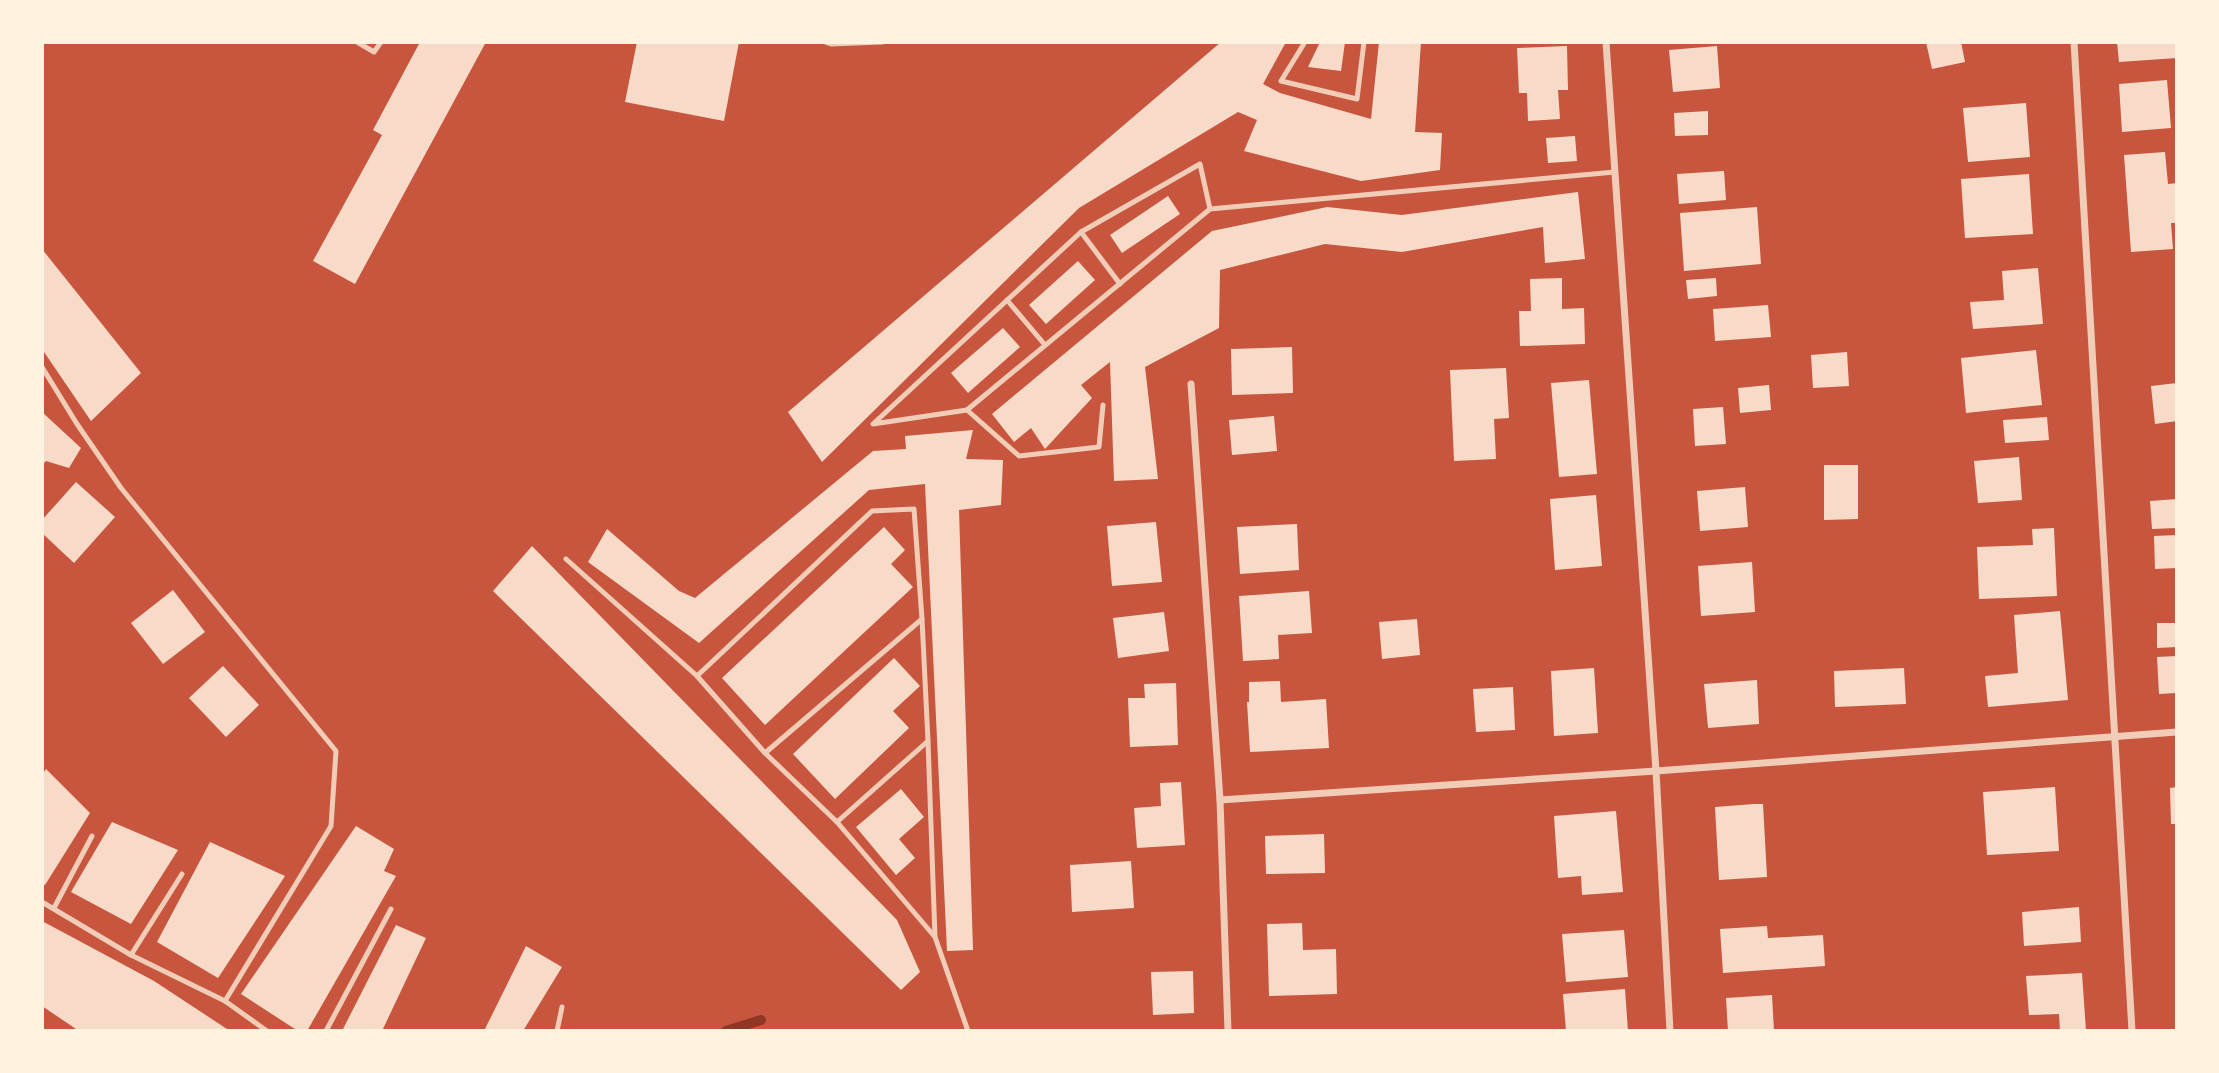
<svg xmlns="http://www.w3.org/2000/svg" width="2219" height="1073" font-family="Commissioner,sans-serif">
	<style>
		.lines { fill: none; stroke-linecap: round; stroke-linejoin: round }
		.stream { stroke: #8f3625; stroke-width: 10 }
		.building { fill: #f7dbc8 }
		.service { stroke: #f1ccb7; stroke-width: 5 }
		.minor { stroke: #f1ccb7; stroke-width: 7 }
	</style>
	<rect width="100%" height="100%" fill="#c8553d"/>
	<g class="lines">
		<polyline class="stream" points="726,1031 761,1020"/>
	</g>
	<g class="building">
		<polygon points="420,42 486,42 355,284 313,261 382,135 373,130"/>
		<polygon points="637,42 739,42 724,121 625,102"/>
		<polygon points="1221,42 1286,42 1263,84 1280,93 1371,119 1379,42 1421,42 1415,132 1442,133 1440,170 1361,181 1244,151 1257,120 1238,112 1079,208 822,462 788,412"/>
		<polygon points="1320,42 1345,42 1341,71 1308,67"/>
		<polygon points="1926,42 1961,42 1965,62 1932,69"/>
		<polygon points="2117,42 2177,42 2177,58 2119,62"/>
		<polygon points="1567,46 1568,90 1558,90 1560,119 1528,121 1527,93 1519,93 1517,48"/>
		<polygon points="1717,46 1720,88 1673,92 1669,50"/>
		<polygon points="2167,80 2171,128 2122,132 2119,84"/>
		<polygon points="2026,103 2030,157 1968,162 1963,108"/>
		<polygon points="1708,111 1708,135 1675,136 1674,113"/>
		<polygon points="1575,136 1577,161 1548,163 1546,138"/>
		<polygon points="2165,152 2168,184 2177,183 2177,223 2171,223 2173,249 2131,252 2124,155"/>
		<polygon points="1724,171 1726,200 1679,204 1677,174"/>
		<polygon points="2029,174 2033,234 1965,238 1961,179"/>
		<polygon points="1578,192 1585,259 1545,263 1543,227 1402,252 1325,244 1220,270 1219,328 1145,367 1158,479 1114,481 1110,362 1081,385 1092,398 1045,449 1031,428 1014,442 992,414 1212,231 1327,207 1402,215"/>
		<polygon points="1168,196 1180,214 1122,253 1110,235"/>
		<polygon points="1757,207 1761,264 1684,271 1680,213"/>
		<polygon points="42,249 141,373 91,421 42,349"/>
		<polygon points="1078,261 1095,280 1046,324 1029,305"/>
		<polygon points="2038,268 2043,324 1973,329 1970,302 2004,300 2002,271"/>
		<polygon points="1562,278 1562,309 1584,308 1585,344 1520,346 1519,311 1531,311 1530,279"/>
		<polygon points="1716,278 1717,296 1688,299 1686,280"/>
		<polygon points="1768,305 1771,337 1715,341 1713,309"/>
		<polygon points="1003,328 1020,347 968,393 951,373"/>
		<polygon points="1292,347 1293,393 1232,395 1231,349"/>
		<polygon points="2036,350 2042,405 1966,413 1961,358"/>
		<polygon points="1847,352 1849,386 1813,388 1811,355"/>
		<polygon points="1506,368 1509,418 1494,419 1496,459 1454,461 1450,370"/>
		<polygon points="1589,380 1597,474 1559,477 1551,383"/>
		<polygon points="2177,383 2177,421 2155,424 2151,386"/>
		<polygon points="1769,385 1771,410 1740,413 1738,388"/>
		<polygon points="1723,407 1726,444 1695,446 1693,409"/>
		<polygon points="42,412 81,448 69,468 46,461 42,465"/>
		<polygon points="1274,416 1277,451 1232,455 1229,420"/>
		<polygon points="2047,417 2049,440 2005,443 2003,420"/>
		<polygon points="973,430 966,459 1003,460 1001,505 959,510 973,950 947,951 925,484 869,490 699,643 588,562 607,529 679,591 695,598 873,451 906,449 905,436"/>
		<polygon points="2019,457 2022,500 1978,503 1974,461"/>
		<polygon points="1824,465 1858,465 1858,519 1824,520"/>
		<polygon points="76,482 115,517 74,563 42,533 42,520"/>
		<polygon points="1745,487 1748,527 1700,531 1697,491"/>
		<polygon points="1596,495 1602,566 1555,570 1550,499"/>
		<polygon points="2177,499 2177,528 2152,529 2150,501"/>
		<polygon points="1156,522 1162,582 1112,586 1107,526"/>
		<polygon points="1297,524 1299,570 1240,574 1237,527"/>
		<polygon points="884,527 905,550 891,564 913,587 765,725 722,678"/>
		<polygon points="2054,528 2057,596 1979,599 1977,547 2033,545 2032,529"/>
		<polygon points="2177,535 2177,568 2155,569 2154,536"/>
		<polygon points="532,546 897,920 920,972 901,990 493,591"/>
		<polygon points="1752,562 1755,612 1701,616 1698,566"/>
		<polygon points="173,590 205,632 163,664 131,623"/>
		<polygon points="1309,591 1312,633 1278,635 1279,659 1243,661 1239,596"/>
		<polygon points="2060,611 2068,700 1988,707 1985,676 2018,673 2014,615"/>
		<polygon points="1164,612 1169,651 1118,658 1113,618"/>
		<polygon points="1417,619 1420,655 1382,659 1379,622"/>
		<polygon points="2157,623 2177,623 2177,647 2157,648"/>
		<polygon points="2177,656 2177,693 2159,694 2157,657"/>
		<polygon points="894,658 920,686 893,711 909,728 835,799 793,754"/>
		<polygon points="223,666 259,705 226,737 189,698"/>
		<polygon points="1594,668 1598,733 1554,736 1551,671"/>
		<polygon points="1904,668 1906,704 1835,707 1834,671"/>
		<polygon points="1757,680 1759,724 1708,728 1704,684"/>
		<polygon points="1280,681 1281,702 1326,699 1329,748 1250,752 1247,702 1249,702 1249,682"/>
		<polygon points="1176,683 1178,745 1130,747 1128,698 1145,698 1144,684"/>
		<polygon points="1513,687 1515,730 1476,732 1473,689"/>
		<polygon points="46,769 90,813 45,885 42,884 42,775"/>
		<polygon points="1181,782 1185,845 1137,848 1134,808 1161,806 1160,783"/>
		<polygon points="2055,787 2059,851 1987,855 1983,792"/>
		<polygon points="2177,787 2177,824 2171,824 2170,788"/>
		<polygon points="901,789 924,817 899,839 915,858 896,875 856,827"/>
		<polygon points="1754,804 1763,804 1767,877 1719,880 1715,807"/>
		<polygon points="1616,811 1623,892 1582,895 1581,876 1558,878 1554,816"/>
		<polygon points="112,822 178,850 131,924 71,892"/>
		<polygon points="356,826 394,849 384,871 396,876 307,1031 298,1031 241,994"/>
		<polygon points="1324,834 1325,873 1266,874 1265,836"/>
		<polygon points="210,842 285,876 218,978 157,942"/>
		<polygon points="1131,861 1134,908 1072,912 1070,865"/>
		<polygon points="2079,907 2081,942 2024,946 2022,912"/>
		<polygon points="42,921 154,981 230,1031 79,1031 42,1006"/>
		<polygon points="1302,923 1303,950 1336,949 1337,994 1269,996 1267,924"/>
		<polygon points="396,925 426,938 382,1031 342,1031"/>
		<polygon points="1767,926 1768,938 1823,935 1825,966 1723,973 1720,929"/>
		<polygon points="1624,930 1628,977 1566,982 1562,934"/>
		<polygon points="526,946 562,967 523,1031 484,1031"/>
		<polygon points="1193,971 1194,1013 1153,1015 1151,972"/>
		<polygon points="2082,973 2086,1031 2060,1031 2059,1014 2029,1015 2026,976"/>
		<polygon points="1625,989 1628,1031 1566,1031 1563,994"/>
		<polygon points="1772,995 1774,1031 1728,1031 1726,998"/>
	</g>
	<g class="lines">
		<g class="service">
			<polyline points="357,42 374,52 381,42"/>
			<polyline points="825,42 831,44 882,42"/>
			<polyline points="1305,42 1281,81 1357,99 1364,42"/>
			<polyline points="1210,209 1200,164 1081,232 873,424 967,410 1210,209 1615,172"/>
			<polyline points="1081,232 1120,284"/>
			<polyline points="1007,300 1045,345"/>
			<polyline points="42,367 77,424 121,488 336,751 331,826 225,1001"/>
			<polyline points="967,410 1019,456 1099,447 1103,405"/>
			<polyline points="566,559 697,676 765,753 837,822 935,937 968,1031"/>
			<polyline points="697,676 872,511 914,509 922,619 765,753"/>
			<polyline points="928,741 935,937"/>
			<polyline points="837,822 928,741 922,619"/>
			<polyline points="42,902 131,955 225,1001 267,1031"/>
			<polyline points="54,908 92,836"/>
			<polyline points="131,955 182,874"/>
			<polyline points="326,1031 391,909"/>
			<polyline points="557,1031 562,1007"/>
		</g>
		<g class="minor">
			<polyline points="1606,42 1656,771 1670,1031"/>
			<polyline points="2074,42 2132,1031"/>
			<polyline points="1191,384 1220,800 1228,1031"/>
			<polyline points="1220,800 1656,771 2177,732"/>
		</g>
	</g>
	<rect width="2219" height="1073" fill="none" stroke="#fff3e0" stroke-width="88"/>
</svg>
